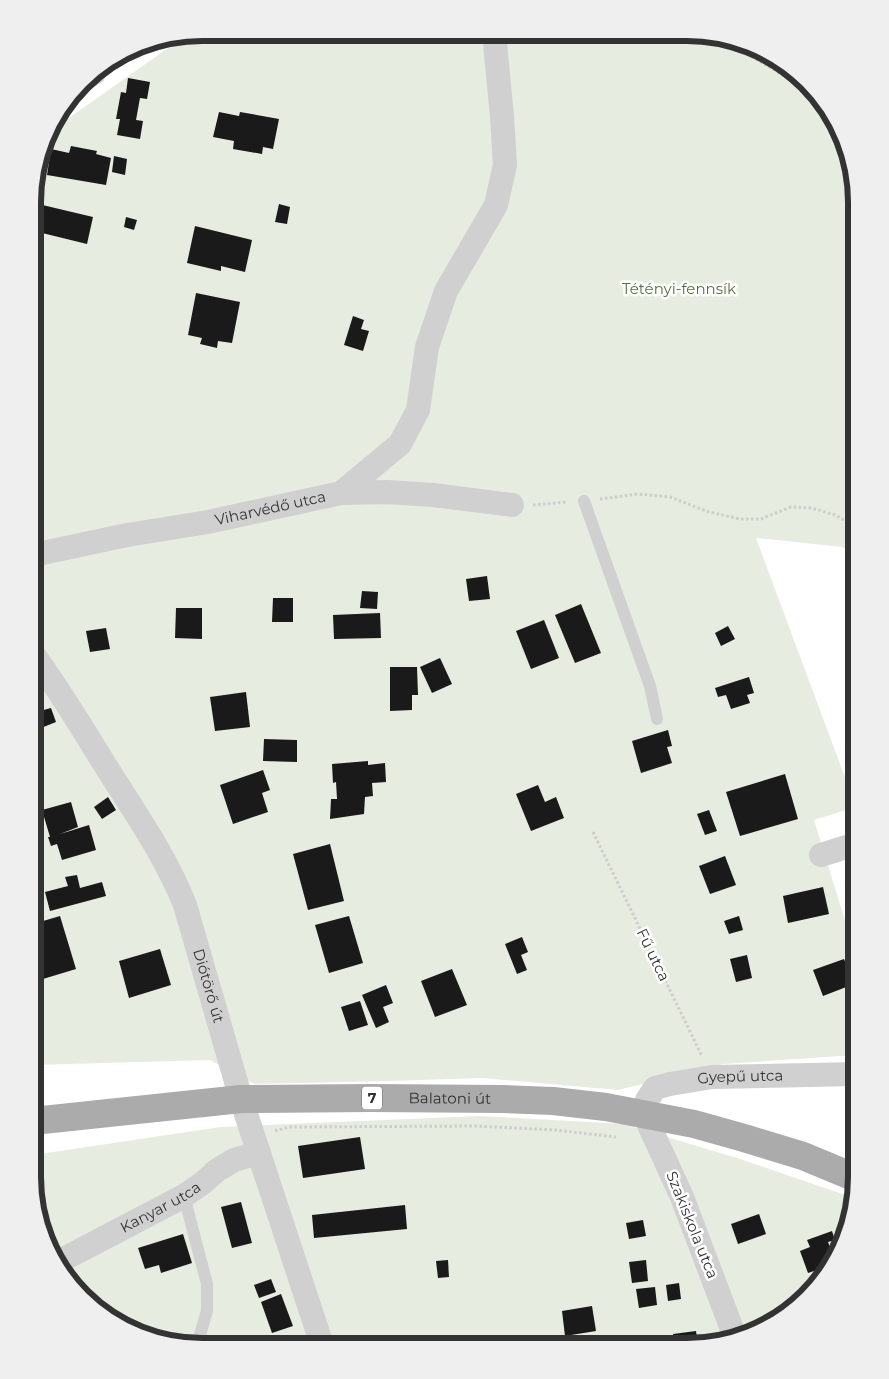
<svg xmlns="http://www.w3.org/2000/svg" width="889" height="1379" font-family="Montserrat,sans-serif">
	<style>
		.green { fill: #e6ecdf }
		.building { fill: #1a1a1a }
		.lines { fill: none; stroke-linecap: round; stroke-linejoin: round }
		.path { stroke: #cdcdcd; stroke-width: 3; stroke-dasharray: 2.5 2.5; stroke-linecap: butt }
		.lane { stroke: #d0d0d0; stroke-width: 12 }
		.street { stroke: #d0d0d0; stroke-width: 24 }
		.primary { stroke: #ababab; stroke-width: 28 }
		.labels { text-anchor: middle; stroke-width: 5; stroke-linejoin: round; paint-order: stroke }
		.shield { fill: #fff; stroke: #707070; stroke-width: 1 }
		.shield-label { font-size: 14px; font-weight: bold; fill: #333 }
		.park-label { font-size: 15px; fill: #56703f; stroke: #fff }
		.street-label { font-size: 15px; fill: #333; stroke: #fff }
		.rim { fill: none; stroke: #333; stroke-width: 6 }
	</style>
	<rect width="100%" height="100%" fill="#fff"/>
	<g class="green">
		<polygon points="203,33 709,34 790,67 843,137 856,203 856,560 843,547 756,538 856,807 814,820 856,956 856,1055 723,1064 618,1090 483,1078 389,1081 254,1084 210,1060 33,1065 34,181 49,132 185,36"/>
		<polygon points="480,1116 623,1124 737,1158 854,1198 847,1231 822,1280 752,1333 687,1346 181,1345 99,1312 46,1242 33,1176 33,1155 221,1127"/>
	</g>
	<g class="building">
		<polygon points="128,78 150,82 147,99 140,98 136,120 143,121 140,139 117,135 120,119 116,119 121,92 126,93"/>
		<polygon points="219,112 239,116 240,112 279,119 273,149 263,147 262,154 233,149 234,141 213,137"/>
		<polygon points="71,146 97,151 96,154 111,158 106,185 47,175 51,149 69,153"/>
		<polygon points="114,156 127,159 125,175 112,172"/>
		<polygon points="34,203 93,217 87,244 34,231"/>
		<polygon points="279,204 290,207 287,224 275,222"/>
		<polygon points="126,217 137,220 134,230 124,227"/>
		<polygon points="195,226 252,240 245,272 221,266 221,271 187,263"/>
		<polygon points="196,293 240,302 232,343 218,341 217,348 200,344 202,338 188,335"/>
		<polygon points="353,316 364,320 361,329 369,331 363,351 344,345"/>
		<polygon points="487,576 490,599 469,601 466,579"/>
		<polygon points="362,591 378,592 377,609 360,608"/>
		<polygon points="273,598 293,598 293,622 272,622"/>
		<polygon points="581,604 601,653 575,663 555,615"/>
		<polygon points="176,608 202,608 202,639 175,638"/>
		<polygon points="380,613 381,638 334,639 333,615"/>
		<polygon points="544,620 559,658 531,669 516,631"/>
		<polygon points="728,626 735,639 721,646 715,633"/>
		<polygon points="106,628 110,649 90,652 86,631"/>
		<polygon points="440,658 452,684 432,693 420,667"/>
		<polygon points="390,667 417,667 418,695 412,695 412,710 390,711"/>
		<polygon points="749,677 754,693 747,695 750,703 731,709 726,695 718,697 715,688"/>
		<polygon points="246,692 250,727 215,731 210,697"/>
		<polygon points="33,702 34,702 36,712 51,708 56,722 41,728 36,712 33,713"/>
		<polygon points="668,730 672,746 667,747 672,763 641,773 632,741"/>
		<polygon points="264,739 297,740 297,762 263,761"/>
		<polygon points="368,761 368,765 385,763 386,782 372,783 373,796 365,797 364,814 330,819 331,799 337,799 336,782 333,783 332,764"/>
		<polygon points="263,770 270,790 262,793 268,812 233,824 220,785"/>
		<polygon points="785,774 798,819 740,836 726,792"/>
		<polygon points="538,785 545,802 556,797 564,818 531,831 516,794"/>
		<polygon points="108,797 116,810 102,819 94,807"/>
		<polygon points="71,802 78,827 60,834 89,825 96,850 62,860 57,844 51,846 48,837 50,837 42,810"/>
		<polygon points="709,810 717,831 705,835 697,814"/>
		<polygon points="330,844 344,901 308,910 293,854"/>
		<polygon points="725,856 736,885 710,894 699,866"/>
		<polygon points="77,875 80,888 102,882 106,896 50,911 45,892 68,886 65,877"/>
		<polygon points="823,887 829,914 788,923 783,896"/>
		<polygon points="60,916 76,969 33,982 33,924"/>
		<polygon points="349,916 363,963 329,973 315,925"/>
		<polygon points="739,916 743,930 729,934 724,921"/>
		<polygon points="522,937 528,952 521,955 527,970 517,974 505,944"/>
		<polygon points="160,949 171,985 129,998 119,961"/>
		<polygon points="747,955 752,978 736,982 730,959"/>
		<polygon points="844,959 854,984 823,996 813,970"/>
		<polygon points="452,969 467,1005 435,1017 421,981"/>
		<polygon points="386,985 393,1003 383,1007 389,1022 376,1028 362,995"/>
		<polygon points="360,1001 368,1025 349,1031 341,1007"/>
		<polygon points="360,1137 365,1169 303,1178 298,1146"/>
		<polygon points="241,1202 252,1243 232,1248 221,1207"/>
		<polygon points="405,1205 407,1229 314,1238 312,1215"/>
		<polygon points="759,1214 766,1234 738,1244 731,1224"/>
		<polygon points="643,1220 646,1236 629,1239 626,1223"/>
		<polygon points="832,1231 835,1240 828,1242 834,1257 829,1266 808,1273 800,1251 810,1247 807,1240"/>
		<polygon points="183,1234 192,1263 161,1273 159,1265 145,1269 138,1248"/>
		<polygon points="448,1260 449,1277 438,1278 436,1261"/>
		<polygon points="646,1260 648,1281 632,1283 629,1262"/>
		<polygon points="271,1279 276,1292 259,1298 254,1285"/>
		<polygon points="679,1283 681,1299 668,1301 666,1285"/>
		<polygon points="655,1287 657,1305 639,1308 636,1289"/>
		<polygon points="281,1294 293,1326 272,1333 261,1302"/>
		<polygon points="592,1306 596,1331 565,1336 562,1311"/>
		<polygon points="696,1331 698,1344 687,1346 675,1346 673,1334"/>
	</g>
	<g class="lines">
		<g class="path">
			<polyline points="740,47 749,55 786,77 812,97"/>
			<polyline points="600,499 638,494 670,497 709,512 740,519 761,519 791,507 812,508 835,515 856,527"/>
			<polyline points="533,505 567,502"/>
			<polyline points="593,832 702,1056"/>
			<polyline points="275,1131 289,1127 476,1126 555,1130 616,1137"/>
			<polyline points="216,1343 235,1345"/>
			<polyline points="278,1345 297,1341"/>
		</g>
		<g class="lane">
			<polyline points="584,501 650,686 657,719"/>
			<polyline points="184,1196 207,1284 207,1311 197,1345"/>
		</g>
		<g class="street">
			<polyline points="89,76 94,73"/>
			<polyline points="341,493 400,444 418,410 427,347 446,291 496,205 505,165 502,116 494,33"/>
			<path id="s1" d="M33,555l94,-20 81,-13 133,-29 46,-1 46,3 79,10"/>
			<path id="s2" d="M33,654c29,39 53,81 79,122 26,41 55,83 73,129l56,194 81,246"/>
			<polyline points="821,855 856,844"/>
			<path id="s3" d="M60,1261l124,-65 20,-14 12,-11 18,-11 25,-7"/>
			<path id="s4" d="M735,1337l-53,-140 -38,-83 3,-14 8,-12 15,-4 42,-7 144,-3"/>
		</g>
		<path class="primary" id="s5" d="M33,1121l208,-22 129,-1 133,1 50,2 53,6 88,17 50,14 59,18 53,22"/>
	</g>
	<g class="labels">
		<rect class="shield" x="362" y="1086.5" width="20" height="23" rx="4"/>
		<g class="shield-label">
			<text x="372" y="1103">7</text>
		</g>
		<g class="park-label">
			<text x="679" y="294">Tétényi-fennsík</text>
		</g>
		<g class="street-label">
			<text dy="5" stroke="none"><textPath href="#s1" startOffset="242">Viharvédő utca</textPath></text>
			<text transform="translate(653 955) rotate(64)" y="5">Fű utca</text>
			<text dy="5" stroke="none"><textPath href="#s2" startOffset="378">Diótörő út</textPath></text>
			<text dy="5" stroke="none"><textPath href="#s4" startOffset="356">Gyepű utca</textPath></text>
			<text dy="5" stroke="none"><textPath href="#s5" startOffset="418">Balatoni út</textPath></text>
			<text dy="5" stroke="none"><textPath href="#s3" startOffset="114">Kanyar utca</textPath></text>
			<text transform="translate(692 1225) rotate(68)" y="5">Szakiskola utca</text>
		</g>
	</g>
	<path d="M0 0H889V1379H0ZM202 41H687A161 161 0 0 1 848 202V1177A161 161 0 0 1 687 1338H202A161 161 0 0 1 41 1177V202A161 161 0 0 1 202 41Z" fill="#efefef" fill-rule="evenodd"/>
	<path class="rim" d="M202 41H687A161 161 0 0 1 848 202V1177A161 161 0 0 1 687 1338H202A161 161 0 0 1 41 1177V202A161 161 0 0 1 202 41Z"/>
</svg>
